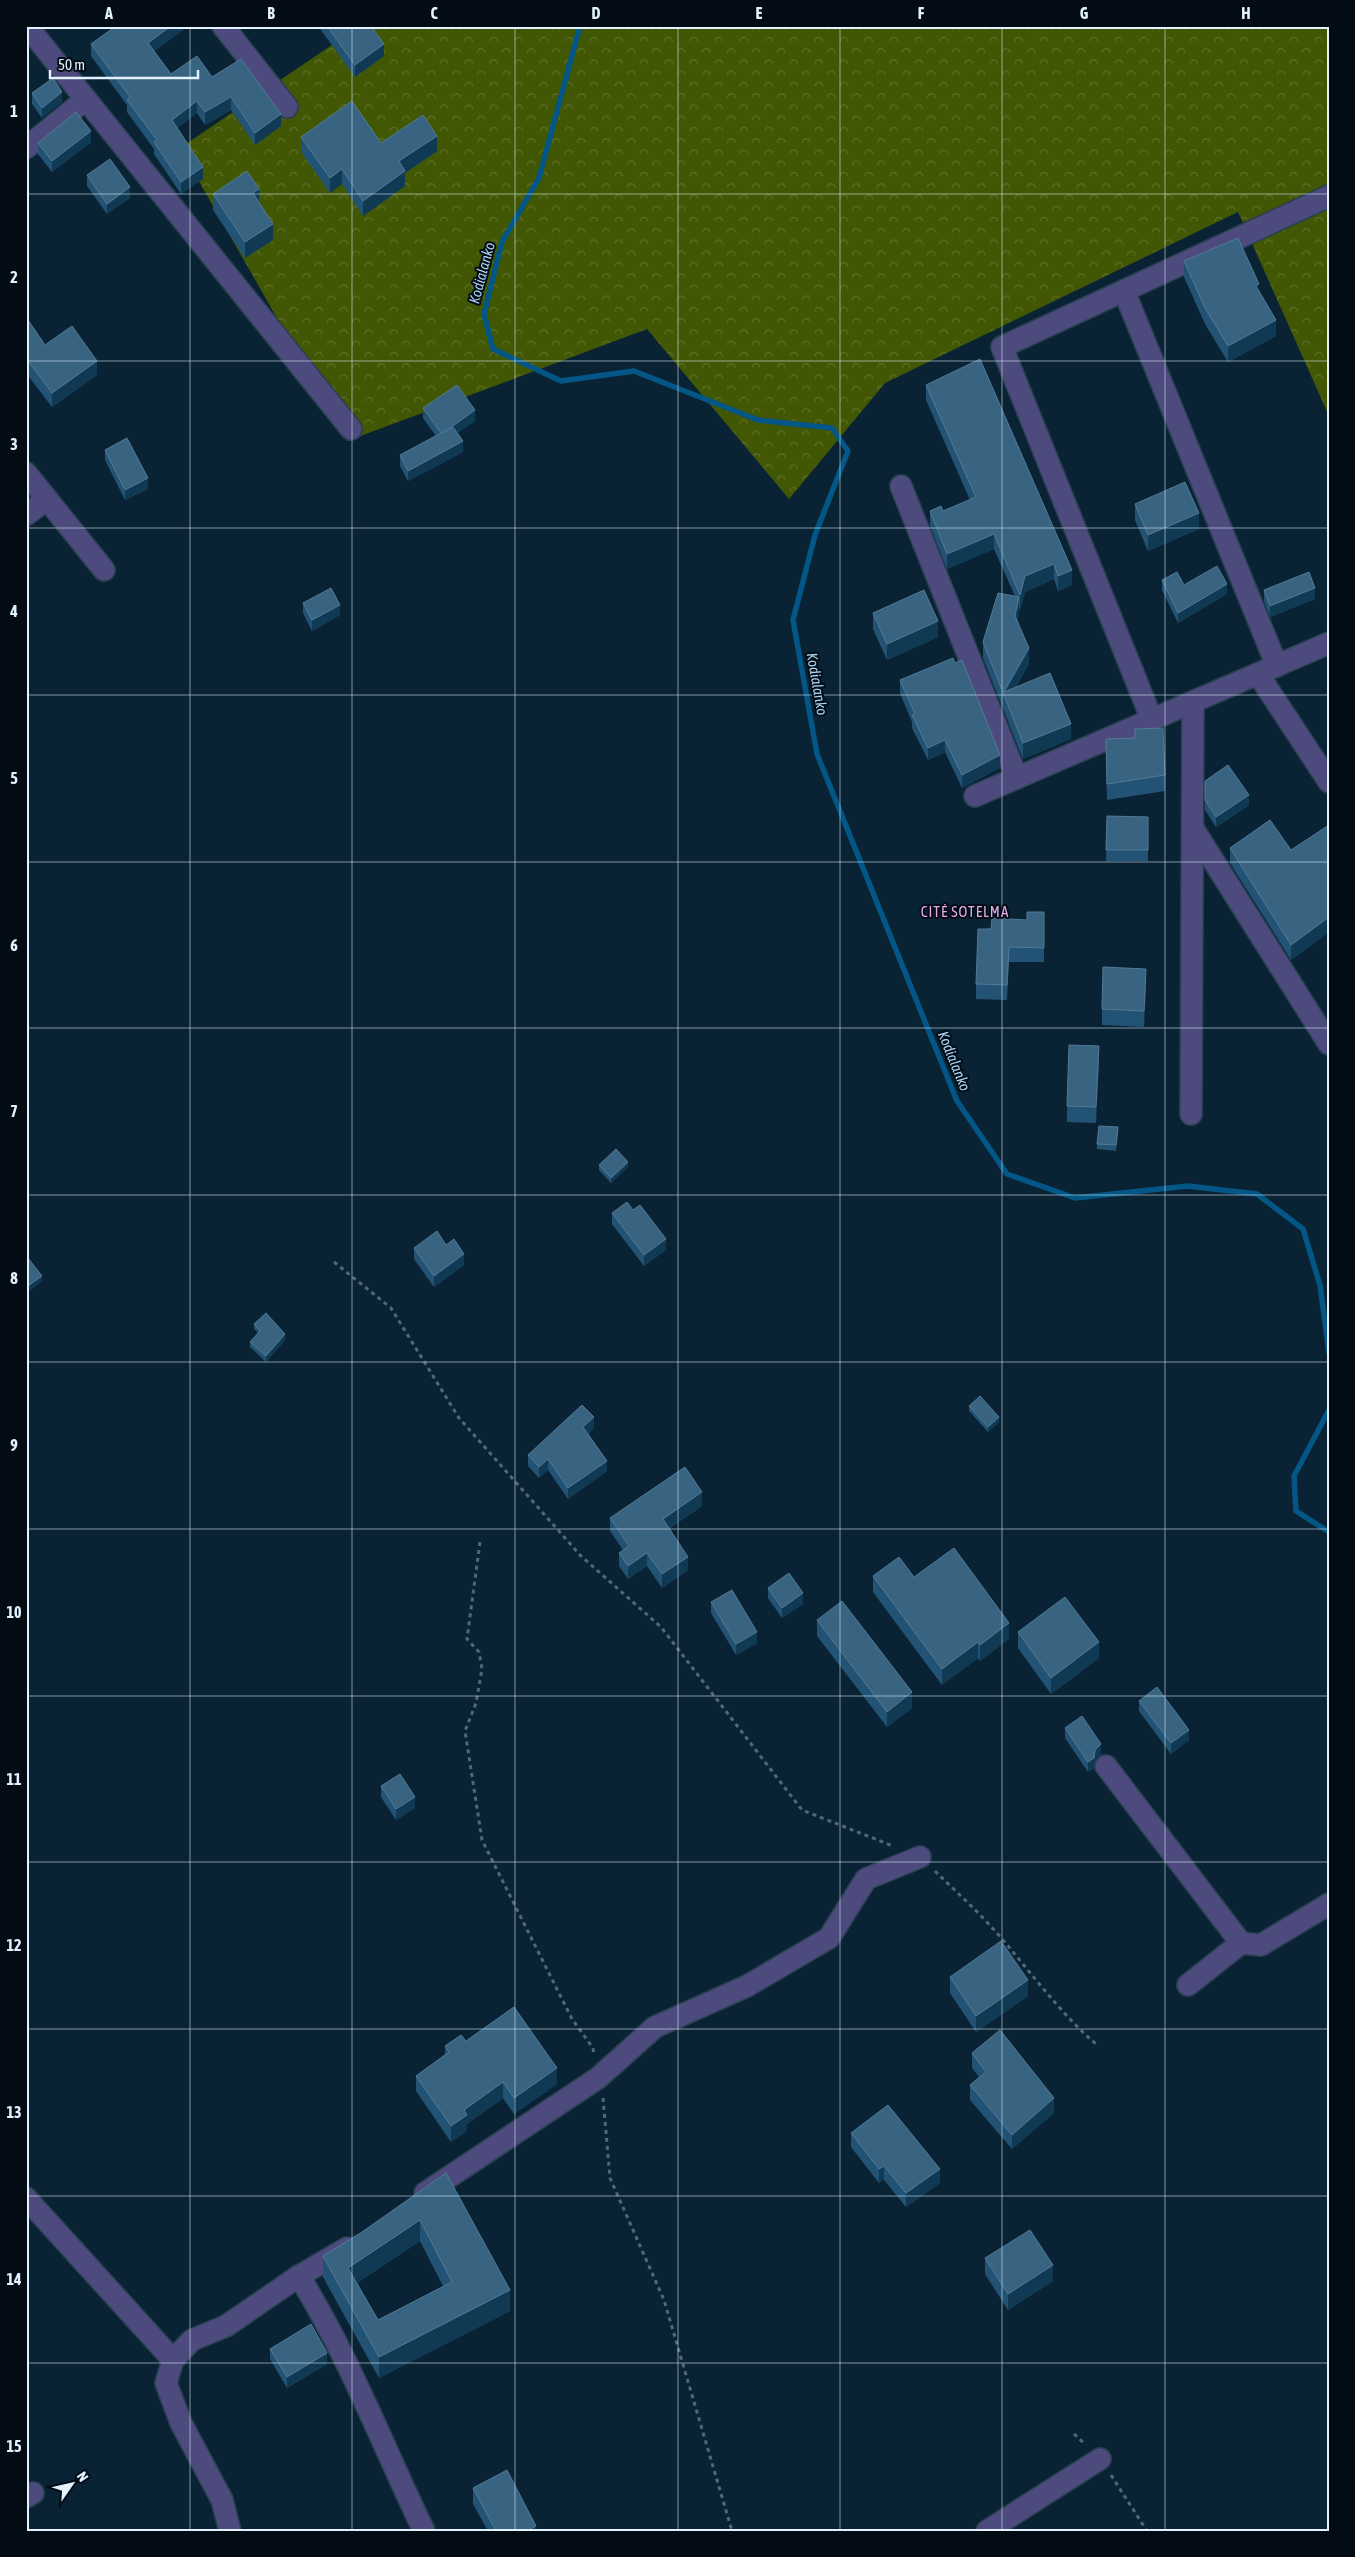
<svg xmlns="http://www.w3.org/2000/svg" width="1355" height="2557" font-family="'Asap Condensed',sans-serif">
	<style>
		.forest { fill: url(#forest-crowns) }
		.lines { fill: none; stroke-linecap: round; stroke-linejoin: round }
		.stream { stroke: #035685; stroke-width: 5.5 }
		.street-casing { stroke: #284051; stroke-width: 24 }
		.path { stroke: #516878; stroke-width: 3; stroke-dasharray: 4 4; stroke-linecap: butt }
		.street { stroke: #4d4a7e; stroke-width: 21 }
		.wall { fill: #235374; fill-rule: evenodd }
		.shaded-wall { fill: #103954 }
		.building { fill: #386482; stroke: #537a96; fill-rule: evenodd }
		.grid { fill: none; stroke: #e3f2ff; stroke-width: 1; stroke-opacity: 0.55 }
		.labels { text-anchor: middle; stroke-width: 4; stroke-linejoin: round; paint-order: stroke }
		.water-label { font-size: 15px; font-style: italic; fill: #aad3f4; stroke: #030c14 }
		.neighbourhood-label { font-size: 15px; letter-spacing: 1px; fill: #e6aee8; stroke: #030c14 }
		.neatline { fill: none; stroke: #e3f2ff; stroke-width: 2 }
		.grid-label { font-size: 16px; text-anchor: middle; font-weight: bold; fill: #e3f2ff }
	</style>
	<defs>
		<pattern id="forest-crowns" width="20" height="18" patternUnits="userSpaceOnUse" patternTransform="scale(1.25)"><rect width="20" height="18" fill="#425704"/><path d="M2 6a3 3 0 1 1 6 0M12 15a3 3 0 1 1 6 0" fill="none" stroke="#5d702a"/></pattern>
	</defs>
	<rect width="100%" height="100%" fill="#092335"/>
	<polygon class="forest" points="360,26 1329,26 1329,416 1238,212 885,383 789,499 647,329 347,441 180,148"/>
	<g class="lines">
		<g class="stream">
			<polyline points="580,26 539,178 502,242 484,314 493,349 561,381 634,371 758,420 832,428 848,451 815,535 793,620 817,754 957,1101 1007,1174 1075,1198 1188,1186 1257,1194 1303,1229 1320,1285 1329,1353"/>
			<polyline points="1329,1410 1294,1476 1296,1511 1329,1532"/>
		</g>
		<defs>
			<g id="street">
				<polyline points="27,26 351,429"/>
				<polyline points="223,26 287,107"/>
				<polyline points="26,148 86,99"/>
				<polyline points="1124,291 1277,666"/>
				<polyline points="26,473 104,570"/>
				<polyline points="901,486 1017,778"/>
				<polyline points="26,515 47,499"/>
				<polyline points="1258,674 1329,782"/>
				<polyline points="1152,720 1002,347 1329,196"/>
				<polyline points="975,796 1329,643"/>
				<polyline points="1194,830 1329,1044"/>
				<polyline points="1191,1114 1193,702"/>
				<polyline points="1106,1766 1241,1943"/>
				<polyline points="1188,1985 1241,1943 1261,1945 1329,1904"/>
				<polyline points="425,2193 598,2078 655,2027 747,1986 829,1938 866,1879 920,1857"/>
				<polyline points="26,2198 173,2360"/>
				<path d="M299,2276c50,81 84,170 125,255"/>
				<polyline points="26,2497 33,2493"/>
				<polyline points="230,2531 222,2500 181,2423 166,2383 173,2360 192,2340 226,2326 299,2276 347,2248"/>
				<polyline points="987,2531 1100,2459"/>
			</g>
		</defs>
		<use href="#street" class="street-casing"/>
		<g class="path">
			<polyline points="334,1262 391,1308 459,1418 581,1556 661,1627 802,1810 893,1846"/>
			<polyline points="480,1542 467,1639 479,1652 482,1669 476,1703 465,1731 482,1840 572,2019 593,2048 594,2055"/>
			<path d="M935,1871c16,16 33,31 49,48 39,41 69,88 112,125"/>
			<polyline points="603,2098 610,2178 664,2300 732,2531"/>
			<polyline points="1074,2434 1086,2445"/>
			<polyline points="1111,2475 1147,2531"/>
		</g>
		<use href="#street" class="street"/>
	</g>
	<g class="wall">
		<polygon points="186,26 186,28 154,51 171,74 212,77 281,126 255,145 231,110 205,125 197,113 177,128 203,179 181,194 154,154 154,149 127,112 127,105 91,56 91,44"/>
		<polygon points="318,26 371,26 384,56 355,77"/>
		<polygon points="32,93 62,102 42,118 32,104"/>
		<polygon points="301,137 381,143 437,151 405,173 405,186 363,216 342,184 330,193 301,152"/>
		<polygon points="91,142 52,172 38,154 38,143"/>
		<polygon points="87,175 130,198 107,214 87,186"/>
		<polygon points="213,194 259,203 273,240 245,258 213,210"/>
		<polygon points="1184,261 1259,290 1276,336 1228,362 1205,324 1184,277"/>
		<polygon points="26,317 45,345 97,375 52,407 26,373"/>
		<polygon points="926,385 1072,585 1058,591 1054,579 1025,592 1020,610 1019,608 1019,613 1017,622 1029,664 1016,687 1071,739 1023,759 983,658 983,642 1015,596 994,549 947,569 930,526 930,511 943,511 970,500 926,400"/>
		<polygon points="423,408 475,421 457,433 463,452 408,481 400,466 400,455 436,436 423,418"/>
		<polygon points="105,450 148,489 125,500 105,460"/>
		<polygon points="1135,504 1199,529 1148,551 1135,520"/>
		<polygon points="1162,580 1184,585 1227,594 1178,623 1162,590"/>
		<polygon points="1264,590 1315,599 1270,617 1264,601"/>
		<polygon points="303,603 340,615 312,631 303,613"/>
		<polygon points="873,613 938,637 887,660 873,629"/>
		<polygon points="900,680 1000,768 962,788 945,752 928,760 912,728 912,722 900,693"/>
		<polygon points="1106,755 1165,775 1165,791 1107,800"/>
		<polygon points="1205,781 1249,805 1216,827 1205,810"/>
		<polygon points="1107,816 1148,817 1148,861 1106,861"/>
		<polygon points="1329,825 1329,932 1291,960 1230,863 1230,848 1291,850"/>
		<polygon points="1044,912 1044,962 1009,962 1007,1000 976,999 976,984 991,929 1027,920"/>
		<polygon points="1146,985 1144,1027 1102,1025 1102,1009"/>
		<polygon points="1099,1062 1096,1123 1067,1122 1067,1106"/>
		<polygon points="1118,1133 1116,1151 1097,1149 1097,1144"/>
		<polygon points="599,1165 628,1167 611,1183 599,1170"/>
		<polygon points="633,1210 666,1250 644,1266 612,1224 612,1213"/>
		<polygon points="446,1245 464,1265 434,1287 414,1259 414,1248"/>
		<polygon points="26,1259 42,1281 28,1292 26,1289"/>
		<polygon points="254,1324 285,1340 266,1362 250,1347 250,1342 258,1333 254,1329"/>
		<polygon points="969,1406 999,1422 988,1432 969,1411"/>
		<polygon points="594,1428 588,1434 607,1471 568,1499 548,1470 539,1478 528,1466 528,1455"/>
		<polygon points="702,1506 670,1528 688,1570 662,1588 647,1566 628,1579 619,1566 619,1553 623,1550 610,1531 610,1518"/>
		<polygon points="873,1576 914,1577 1009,1639 980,1661 978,1658 942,1685 873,1592"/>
		<polygon points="768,1588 803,1604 782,1618 768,1598"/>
		<polygon points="711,1602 757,1643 736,1655 711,1613"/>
		<polygon points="817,1620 912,1708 887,1727 817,1636"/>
		<polygon points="1018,1632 1099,1658 1051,1694 1018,1648"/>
		<polygon points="1139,1701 1189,1740 1171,1754 1139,1711"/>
		<polygon points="1065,1728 1101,1755 1095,1761 1094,1768 1088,1772 1065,1738"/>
		<polygon points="381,1786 415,1808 396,1820 381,1797"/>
		<polygon points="950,1977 1028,1996 976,2032 950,1993"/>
		<polygon points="466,2041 557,2084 514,2114 503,2098 467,2124 467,2131 451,2142 416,2091 416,2076 445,2055 445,2046"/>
		<polygon points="972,2053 1054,2113 1012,2149 970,2100 970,2085 979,2077 972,2068"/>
		<polygon points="851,2133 940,2183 906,2207 884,2180 879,2183 851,2147"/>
		<path d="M446,2173l64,138 -131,67 -56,-101v-21l39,-24zM420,2241l23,45 -65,34 -21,-37z"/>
		<polygon points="985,2258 1053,2281 1008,2310 985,2274"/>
		<polygon points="270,2349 327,2364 287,2388 270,2359"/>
		<polygon points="473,2488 536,2531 488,2531 473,2504"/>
	</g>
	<g class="shaded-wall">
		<polygon points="171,26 186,26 186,28 148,55 148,43"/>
		<polygon points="384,44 384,56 355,77 355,65"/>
		<polygon points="62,92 62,102 42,118 42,108"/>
		<polygon points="231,97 231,110 205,125 205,112"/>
		<polygon points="197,101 197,113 172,132 172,120"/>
		<polygon points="281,114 281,126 255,145 255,133"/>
		<polygon points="91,131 91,142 52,172 52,161"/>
		<polygon points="437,136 437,151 405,173 405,186 363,216 363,201 399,161"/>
		<polygon points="203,167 203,179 181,194 181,182"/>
		<polygon points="342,169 342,184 330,193 330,178"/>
		<polygon points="130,187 130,198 107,214 107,204"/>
		<polygon points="259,189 259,205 253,193"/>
		<polygon points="273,224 273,240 245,258 245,242"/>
		<polygon points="1276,320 1276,336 1228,362 1228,346"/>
		<polygon points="97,361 97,375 52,407 52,393"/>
		<polygon points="475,410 475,421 443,443 443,433"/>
		<polygon points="463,441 463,452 408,481 408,471"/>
		<polygon points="148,478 148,489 125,500 125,490"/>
		<polygon points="1199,513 1199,529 1148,551 1148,535"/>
		<polygon points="994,534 994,549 947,569 947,554"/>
		<polygon points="1054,564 1054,579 1025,592 1020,610 1020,595 1025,576"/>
		<polygon points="1072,570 1072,585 1058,591 1058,576"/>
		<polygon points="1227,584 1227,594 1178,623 1178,613"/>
		<polygon points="1315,588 1315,599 1270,617 1270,606"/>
		<polygon points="1019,597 1019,613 1015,632 1015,616"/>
		<polygon points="340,605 340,615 312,631 312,620"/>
		<polygon points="938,621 938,637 887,660 887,644"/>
		<polygon points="1029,648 1029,664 1007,703 1004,692"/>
		<polygon points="1071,724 1071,739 1023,759 1023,743"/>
		<polygon points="945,740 945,752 928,760 928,748"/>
		<polygon points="1000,755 1000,768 962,788 962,775"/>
		<polygon points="1249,795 1249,805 1216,827 1216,817"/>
		<polygon points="1329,917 1329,932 1291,960 1291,945"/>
		<polygon points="1146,969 1146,985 1144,1027 1144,1011"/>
		<polygon points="1099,1046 1099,1062 1096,1123 1096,1107"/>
		<polygon points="628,1162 628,1167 611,1183 611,1178"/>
		<polygon points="666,1239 666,1250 644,1266 644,1255"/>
		<polygon points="464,1254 464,1265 434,1287 434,1276"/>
		<polygon points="42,1276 42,1281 28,1292 28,1286"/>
		<polygon points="285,1334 285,1340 266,1362 266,1356"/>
		<polygon points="594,1417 594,1428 583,1438 583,1427"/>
		<polygon points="999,1417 999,1422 988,1432 988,1427"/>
		<polygon points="548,1459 548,1470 539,1478 539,1467"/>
		<polygon points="607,1461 607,1471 568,1499 568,1488"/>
		<polygon points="702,1492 702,1506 663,1532 663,1519"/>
		<polygon points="647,1553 647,1566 628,1579 628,1566"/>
		<polygon points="688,1557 688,1570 662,1588 662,1574"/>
		<polygon points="803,1593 803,1604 782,1618 782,1608"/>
		<polygon points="1009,1623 1009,1639 980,1661 980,1645"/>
		<polygon points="757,1632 757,1643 736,1655 736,1644"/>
		<polygon points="978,1642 978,1658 942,1685 942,1669"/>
		<polygon points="1099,1642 1099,1658 1051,1694 1051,1678"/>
		<polygon points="912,1692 912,1708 887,1727 887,1712"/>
		<polygon points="1189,1730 1189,1740 1171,1754 1171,1743"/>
		<polygon points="1101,1744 1101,1755 1095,1761 1094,1768 1088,1772 1088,1762 1095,1750"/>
		<polygon points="415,1797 415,1808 396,1820 396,1809"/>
		<polygon points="1028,1980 1028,1996 976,2032 976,2016"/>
		<polygon points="557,2068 557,2084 514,2114 514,2098"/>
		<polygon points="503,2082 503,2098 467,2124 467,2131 451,2142 451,2126 464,2110"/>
		<polygon points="1054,2098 1054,2113 1012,2149 1012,2135"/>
		<polygon points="884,2166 884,2180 879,2183 879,2169"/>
		<polygon points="940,2169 940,2183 906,2207 906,2193"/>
		<polygon points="420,2220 420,2241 348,2289 348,2268"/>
		<polygon points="1053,2265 1053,2281 1008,2310 1008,2294"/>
		<polygon points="510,2290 510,2311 379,2378 379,2357"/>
		<polygon points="327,2353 327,2364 287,2388 287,2377"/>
		<polygon points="536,2526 536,2531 527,2531"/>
	</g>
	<g class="building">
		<polygon points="116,26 171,26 148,43 171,74 197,56 212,77 241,59 281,114 255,133 231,97 205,112 197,101 172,120 203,167 181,182 154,142 157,140 127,100 130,97 91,44"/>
		<polygon points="327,26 371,26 384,44 355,65"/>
		<polygon points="53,78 62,92 42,108 32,93"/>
		<polygon points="352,101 381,143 423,115 437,136 399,161 405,171 363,201 342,169 330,178 301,137"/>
		<polygon points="76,112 91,131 52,161 38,143"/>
		<polygon points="110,159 130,187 107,204 87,175"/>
		<polygon points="247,171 259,189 253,193 273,224 245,242 213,194"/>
		<polygon points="1238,238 1259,284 1256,286 1276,320 1228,346 1205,308 1184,261"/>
		<polygon points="26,317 45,345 72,326 97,361 52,393 26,358"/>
		<polygon points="980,359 1072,570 1058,576 1054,564 1025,576 1020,595 994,534 947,554 930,511 941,506 943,511 976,497 926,385"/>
		<polygon points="457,385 475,410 443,433 453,427 463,441 408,471 400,455 441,433 423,408"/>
		<polygon points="127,438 148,478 125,490 105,450"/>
		<polygon points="1185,482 1199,513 1148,535 1135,504"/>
		<polygon points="1217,566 1227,584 1178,613 1162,580 1177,572 1184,585"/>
		<polygon points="1309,572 1315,588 1270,606 1264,590"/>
		<polygon points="331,588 340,605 312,620 303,603"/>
		<polygon points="924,590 938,621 887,644 873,613"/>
		<polygon points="998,593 1019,597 1015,616 1029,648 1004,692 1050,673 1071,724 1023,743 983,642"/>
		<polygon points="953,658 955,663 962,660 1000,755 962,775 945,740 928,748 912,715 915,714 900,680"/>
		<polygon points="1163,728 1165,775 1107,784 1106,739 1135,738 1135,729"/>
		<polygon points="1228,765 1249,795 1216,817 1205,800 1205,781"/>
		<polygon points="1107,816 1148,817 1148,850 1106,850"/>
		<polygon points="1270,820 1291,850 1329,825 1329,917 1291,945 1230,848"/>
		<polygon points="1027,912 1044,912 1044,948 1009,947 1007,985 976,984 978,929 991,929 992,918 1027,920"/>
		<polygon points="1103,967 1146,969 1144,1011 1102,1009"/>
		<polygon points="1069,1045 1099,1046 1096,1107 1067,1106"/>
		<polygon points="1099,1126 1118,1127 1116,1145 1097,1144"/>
		<polygon points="616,1149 628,1162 611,1178 599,1165"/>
		<polygon points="627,1202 633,1210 640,1205 666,1239 644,1255 612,1213"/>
		<polygon points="437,1231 446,1245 454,1239 464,1254 434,1276 414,1248"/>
		<polygon points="28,1258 42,1276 28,1286 26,1283 26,1259"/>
		<polygon points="266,1313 285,1334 266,1356 250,1342 260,1331 254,1324"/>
		<polygon points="980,1396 999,1417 988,1427 969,1406"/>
		<polygon points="582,1405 594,1417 583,1427 607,1461 568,1488 548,1459 539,1467 528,1455"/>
		<polygon points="685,1467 702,1492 663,1519 688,1557 662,1574 647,1553 628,1566 619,1553 629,1546 610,1518"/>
		<polygon points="954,1548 1009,1623 980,1645 978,1642 942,1669 873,1576 899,1557 914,1577"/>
		<polygon points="789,1573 803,1593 782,1608 768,1588"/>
		<polygon points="732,1590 757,1632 736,1644 711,1602"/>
		<polygon points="1065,1597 1099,1642 1051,1678 1018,1632"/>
		<polygon points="842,1601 912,1692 887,1712 817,1620"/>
		<polygon points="1157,1687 1189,1730 1171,1743 1139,1701"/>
		<polygon points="1082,1716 1101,1744 1095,1750 1094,1758 1088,1762 1065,1728"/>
		<polygon points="400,1774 415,1797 396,1809 381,1786"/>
		<polygon points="1001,1941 1028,1980 976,2016 950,1977"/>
		<polygon points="514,2007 557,2068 514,2098 503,2082 464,2110 467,2115 451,2126 416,2076 449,2052 445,2046 461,2035 466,2041"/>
		<polygon points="1000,2030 1054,2098 1012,2135 970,2085 986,2072 972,2053"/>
		<polygon points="888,2105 940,2169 906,2193 884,2166 879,2169 851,2133"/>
		<path d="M446,2173l64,117 -131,67 -56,-101 39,-24zM420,2220l32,62 -74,38 -30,-52z"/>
		<polygon points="1030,2230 1053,2265 1008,2294 985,2258"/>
		<polygon points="311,2324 327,2353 287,2377 270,2349"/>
		<polygon points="507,2470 536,2526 527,2531 496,2531 473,2488"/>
	</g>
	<path class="grid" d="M190,26v2505M352,26v2505M515,26v2505M678,26v2505M840,26v2505M1002,26v2505M1165,26v2505M26,194h1303M26,361h1303M26,528h1303M26,695h1303M26,862h1303M26,1028h1303M26,1195h1303M26,1362h1303M26,1529h1303M26,1696h1303M26,1862h1303M26,2029h1303M26,2196h1303M26,2363h1303"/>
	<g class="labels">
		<g class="water-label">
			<text transform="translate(482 273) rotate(-75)" y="5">Kodialanko</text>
			<text transform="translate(817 684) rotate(80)" y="5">Kodialanko</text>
			<text transform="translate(954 1061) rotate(68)" y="5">Kodialanko</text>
		</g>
		<g class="neighbourhood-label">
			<text x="965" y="917">CITÉ SOTELMA</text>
		</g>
	</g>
	<rect width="1355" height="2557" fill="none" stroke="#030c14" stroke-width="55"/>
	<g transform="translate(72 2484) rotate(56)" stroke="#030c14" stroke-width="4" paint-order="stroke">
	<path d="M0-4L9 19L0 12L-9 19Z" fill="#e3f2ff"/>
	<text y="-8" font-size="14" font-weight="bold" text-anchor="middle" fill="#e3f2ff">N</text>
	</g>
	<path d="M50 70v8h148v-8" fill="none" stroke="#e3f2ff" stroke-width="2.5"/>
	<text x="58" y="70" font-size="15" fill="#e3f2ff" stroke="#030c14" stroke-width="4" paint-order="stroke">50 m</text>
	<rect x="28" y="28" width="1300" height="2502" class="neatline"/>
	<g class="grid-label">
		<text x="109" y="19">A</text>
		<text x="271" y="19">B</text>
		<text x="434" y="19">C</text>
		<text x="596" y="19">D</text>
		<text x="759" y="19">E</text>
		<text x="921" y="19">F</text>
		<text x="1084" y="19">G</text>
		<text x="1246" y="19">H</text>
		<text x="14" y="117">1</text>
		<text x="14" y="283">2</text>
		<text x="14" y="450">3</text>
		<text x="14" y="617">4</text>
		<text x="14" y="784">5</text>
		<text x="14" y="951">6</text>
		<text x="14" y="1117">7</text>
		<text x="14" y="1284">8</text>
		<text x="14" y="1451">9</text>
		<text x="14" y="1618">10</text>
		<text x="14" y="1785">11</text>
		<text x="14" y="1951">12</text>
		<text x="14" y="2118">13</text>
		<text x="14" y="2285">14</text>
		<text x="14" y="2452">15</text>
	</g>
</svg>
